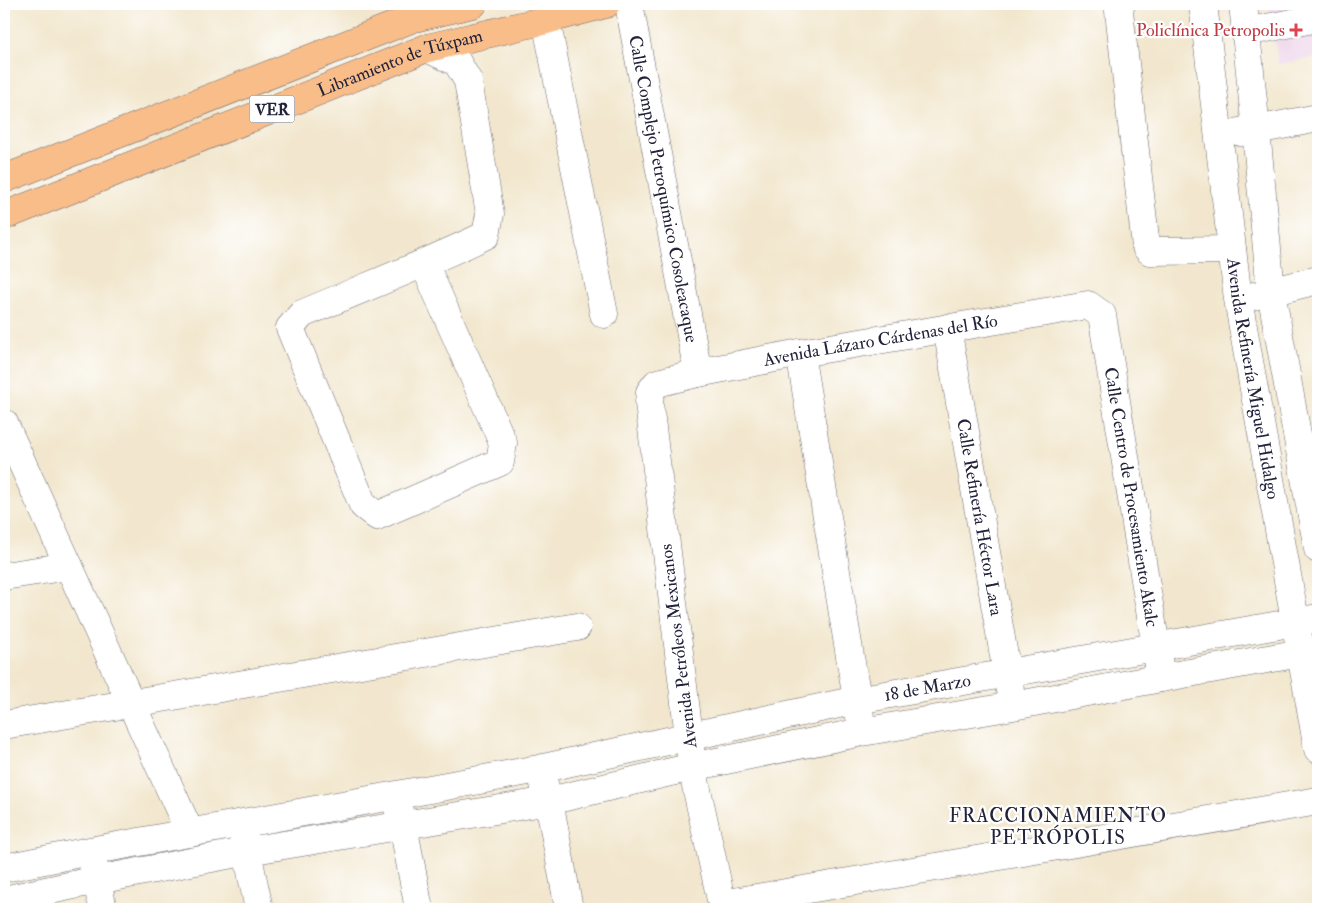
<svg xmlns="http://www.w3.org/2000/svg" width="1322" height="913" font-family="'IM FELL Double Pica',serif">
	<style>
		.built { fill: #edd1e9 }
		.lines { fill: none; stroke-linecap: round; stroke-linejoin: round }
		.minor-casing { stroke: #6b676e; stroke-width: 29 }
		.major-casing { stroke: #6b676e; stroke-width: 29 }
		.minor { stroke: #fff; stroke-width: 28 }
		.major { stroke: #f8bd89; stroke-width: 28 }
		.health-dot { fill: #e0444e; stroke: #fff; stroke-width: 2 }
		.labels { text-anchor: middle; stroke-width: 4.5; stroke-linejoin: round; paint-order: stroke }
		.shield { fill: #fff; stroke: #646476; stroke-width: 1 }
		.shield-label { font-size: 16px; font-weight: bold; fill: #22223b }
		.health-label { font-size: 18px; fill: #be3a42; stroke: #fff; text-anchor: end }
		.street-label { font-size: 18px; fill: #22223b; stroke: #fff }
		.neighbourhood-label { font-size: 19px; letter-spacing: 1px; fill: #22223b; stroke: #fff }
	</style>
	<rect width="100%" height="100%" fill="#fff"/>
	<filter id="ink" filterUnits="userSpaceOnUse"><feTurbulence type="fractalNoise" baseFrequency=".02" numOctaves="2"/><feDisplacementMap in="SourceGraphic" scale="10" xChannelSelector="R" yChannelSelector="G"/><feConvolveMatrix kernelMatrix="1 2 1 2 8 2 1 2 1" color-interpolation-filters="sRGB"/></filter>
	<filter id="wash" filterUnits="userSpaceOnUse"><feTurbulence type="fractalNoise" baseFrequency=".0096" numOctaves="4" result="noise"/><feDisplacementMap in="SourceGraphic" scale="20" xChannelSelector="R" yChannelSelector="G"/><feGaussianBlur stdDeviation="1.12" result="paint"/><feColorMatrix in="noise" values="0 0 0 0 0 0 0 0 0 0 0 0 0 0 0 0 0 1.4 0 .05"/><feComposite in="paint" operator="in"/></filter>
	<g filter="url(#wash)">
		<rect width="100%" height="100%" fill="#f2e7ce"/>
		<polygon class="built" points="1270,4 1318,4 1318,57 1278,64"/>
	</g>
	<g filter="url(#ink)">
		<g class="lines">
			<defs>
				<g id="minor">
					<path id="s1" d="M629,4l69,369"/>
					<polyline points="1121,4 1119,11 1146,247 1150,251 1232,250"/>
					<path id="s2" d="M1203,4l35,295 80,450"/>
					<polyline points="1243,4 1256,130 1271,292 1318,549"/>
					<polyline points="546,20 604,314"/>
					<polyline points="1246,32 1318,18"/>
					<polyline points="1240,132 1256,130 1318,118"/>
					<path d="M424,263l79,180 -3,19 -123,54 -14,-11 -73,-177 12,-14c61,-26 124,-50 184,-79l4,-21 -22,-133 -11,-19 -30,-14"/>
					<polyline points="1254,296 1318,280"/>
					<path id="s3" d="M947,328l63,362"/>
					<polyline points="800,353 860,717"/>
					<polyline points="4,423 190,833"/>
					<polyline points="4,576 69,566"/>
					<polyline points="4,725 577,627"/>
					<polyline points="544,784 549,801 569,909"/>
					<polyline points="398,808 403,825 419,909"/>
					<polyline points="243,833 259,909"/>
					<polyline points="93,862 103,909"/>
					<path id="s4" d="M4,868l86,-17 449,-82 318,-69 461,-82"/>
					<polyline points="4,900 97,880 248,851 549,801 692,767 862,732 1013,706 1161,678 1318,650"/>
					<polyline points="722,904 1318,801"/>
					<path id="s5" d="M723,909l-31,-142 -3,-31 -40,-333 1,-11 7,-9 41,-10 102,-20 288,-48 14,10 59,363"/>
				</g>
				<g id="major">
					<polyline points="4,179 411,19 473,4"/>
					<path id="s6" d="M4,216l423,-168 119,-28 60,-16"/>
				</g>
			</defs>
			<use href="#minor" class="minor-casing"/>
			<use href="#major" class="major-casing"/>
			<use href="#minor" class="minor"/>
			<use href="#major" class="major"/>
		</g>
	</g>
	<path class="health-dot" d="M1293.5 22.5h5v5h5v5h-5v5h-5v-5h-5v-5h5z"/>
	<g class="labels">
		<rect class="shield" x="249.5" y="95.5" width="45" height="27" rx="4"/>
		<g class="shield-label">
			<text x="272" y="115">VER</text>
		</g>
		<g class="health-label">
			<text x="1285" y="36">Policlínica Petropolis</text>
		</g>
		<g class="street-label">
			<text dy="6" stroke="none"><textPath href="#s6" startOffset="425">Libramiento de Túxpam</textPath></text>
			<text dy="6" stroke="none"><textPath href="#s1" startOffset="188">Calle Complejo Petroquímico Cosoleacaque</textPath></text>
			<text dy="6" stroke="none"><textPath href="#s5" startOffset="762">Avenida Lázaro Cárdenas del Río</textPath></text>
			<text dy="6" stroke="none"><textPath href="#s2" startOffset="378">Avenida Refinería Miguel Hidalgo</textPath></text>
			<text dy="6" stroke="none"><textPath href="#s5" startOffset="1174">Calle Centro de Procesamiento Akalc</textPath></text>
			<text dy="6" stroke="none"><textPath href="#s3" startOffset="192">Calle Refinería Héctor Lara</textPath></text>
			<text transform="translate(678 646) rotate(-97)" y="6">Avenida Petróleos Mexicanos</text>
			<text dy="6" stroke="none"><textPath href="#s4" startOffset="941">18 de Marzo</textPath></text>
		</g>
		<g class="neighbourhood-label">
			<text x="1058" y="822">FRACCIONAMIENTO<tspan x="1058" dy="22">PETRÓPOLIS</tspan></text>
		</g>
	</g>
	<rect width="1322" height="913" fill="none" stroke="#fff" stroke-width="20"/>
</svg>
